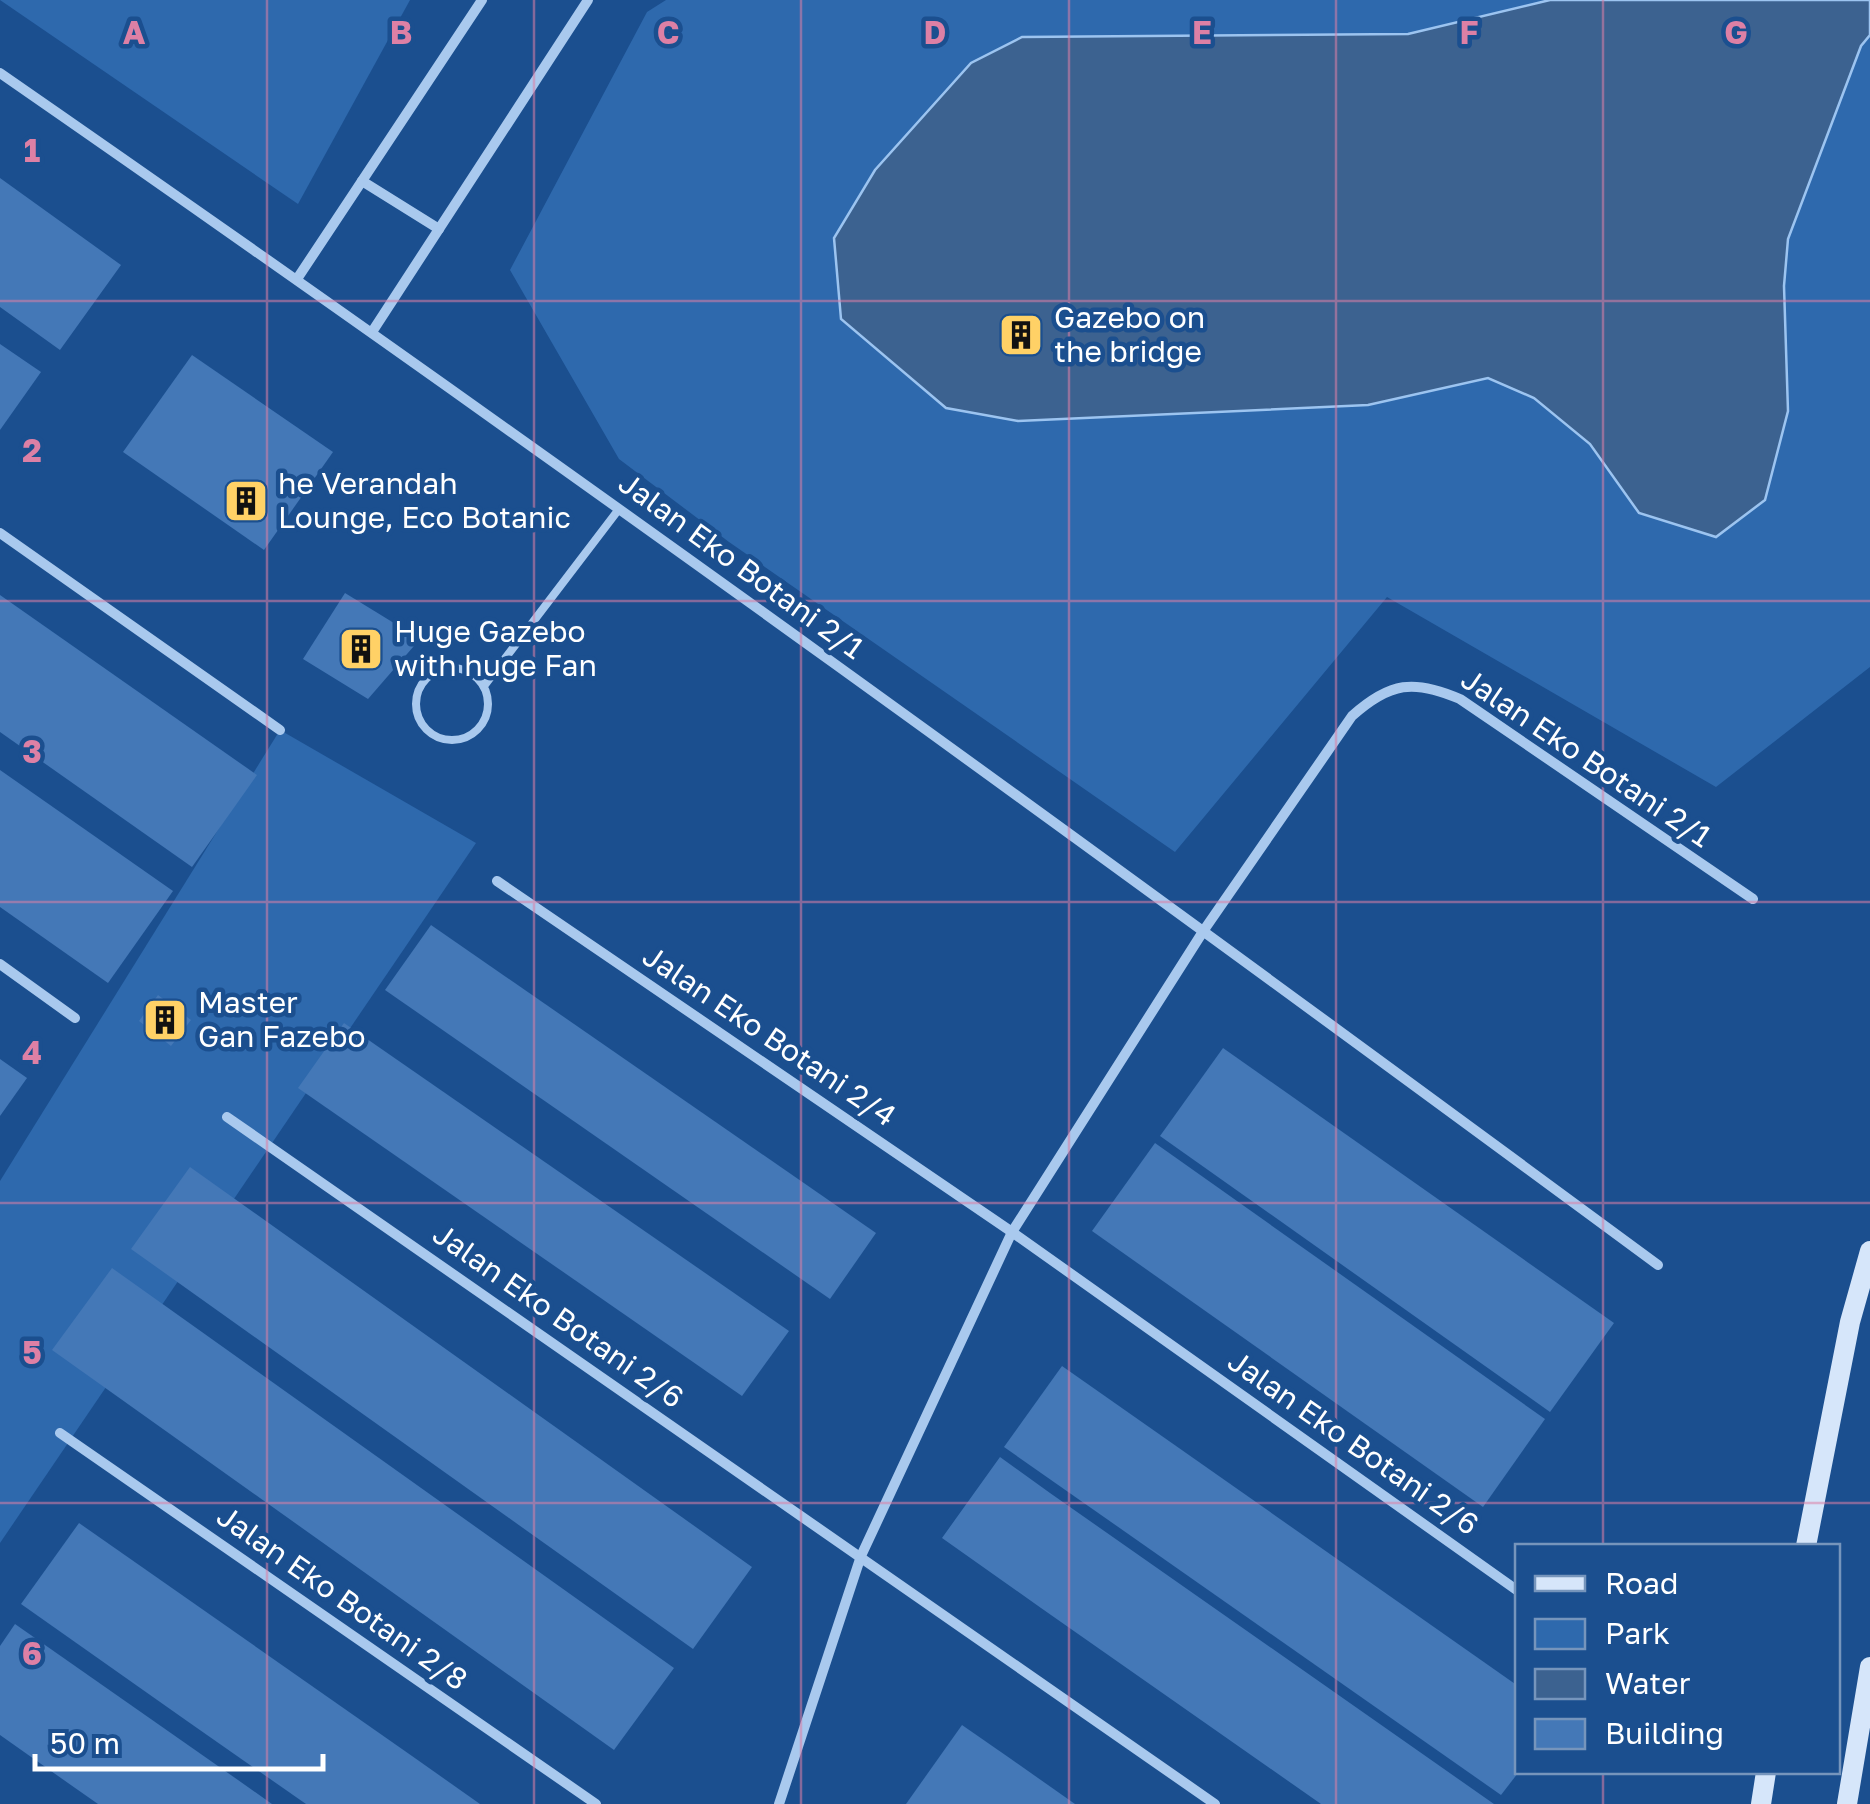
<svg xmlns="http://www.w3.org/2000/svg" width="1870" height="1804" font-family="'Golos Text',sans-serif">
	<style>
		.green { fill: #2e69ad }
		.water { fill: #3c6290; stroke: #9cc4f0; stroke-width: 2.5 }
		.building { fill: #4478b7 }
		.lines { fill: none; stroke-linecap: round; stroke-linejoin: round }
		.lane { stroke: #a9c9ee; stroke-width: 8 }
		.street { stroke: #a9c9ee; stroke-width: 10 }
		.secondary { stroke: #d6e6fa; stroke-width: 20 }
		.grid { fill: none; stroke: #dd80a5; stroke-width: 2.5; stroke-opacity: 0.55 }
		.labels { text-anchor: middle; stroke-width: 9; stroke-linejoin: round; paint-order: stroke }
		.poi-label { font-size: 30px; fill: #fff; stroke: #1b4f8f; text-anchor: start }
		.street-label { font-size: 30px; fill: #fff; stroke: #1b4f8f }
		.grid-label { font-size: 32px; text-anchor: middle; font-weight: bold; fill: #dd80a5; stroke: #1b4f8f; stroke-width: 9; stroke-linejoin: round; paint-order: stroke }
	</style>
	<rect width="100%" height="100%" fill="#1b4f8f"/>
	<g class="green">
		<polygon points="0,0 410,0 298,204"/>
		<polygon points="666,0 1870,0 1870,667 1716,787 1387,597 1175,852 729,542 619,459 510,270 647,12"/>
		<polygon points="280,730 476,843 0,1543 0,1181"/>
	</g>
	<polygon class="water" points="1550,0 1870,0 1870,35 1861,46 1788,239 1784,286 1788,411 1765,500 1716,537 1639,513 1590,444 1534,398 1488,378 1368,405 1018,421 946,408 841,319 834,238 875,170 971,63 1022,37 1408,34"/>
	<g class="building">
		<polygon points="0,178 121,265 60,350 0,307"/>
		<polygon points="1016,317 1039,341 1026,353 1003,329"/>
		<polygon points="0,344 41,372 0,430"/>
		<polygon points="192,355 333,452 264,550 123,452"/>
		<polygon points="345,593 420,639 368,699 303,659"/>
		<polygon points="0,595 257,775 192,867 0,732"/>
		<polygon points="0,770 173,891 108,983 0,907"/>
		<polygon points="431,925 876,1233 830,1299 385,990"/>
		<polygon points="158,995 191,1020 171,1046 139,1021"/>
		<polygon points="344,1023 789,1331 742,1396 298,1088"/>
		<polygon points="1223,1048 1614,1323 1550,1412 1160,1136"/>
		<polygon points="0,1059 27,1078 0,1116"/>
		<polygon points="1155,1143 1545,1419 1483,1507 1092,1231"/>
		<polygon points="190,1167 752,1567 693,1649 131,1249"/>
		<polygon points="112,1268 674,1668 614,1750 52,1350"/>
		<polygon points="1062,1366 1518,1686 1518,1773 1501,1795 1004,1447"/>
		<polygon points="1000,1457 1050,1493 1494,1804 1321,1804 1041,1608 942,1538"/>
		<polygon points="79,1523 412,1756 480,1804 306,1804 187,1721 21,1604"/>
		<polygon points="15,1624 238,1780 272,1804 98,1804 68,1783 0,1735 0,1646"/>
		<polygon points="962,1725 1011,1759 1075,1804 906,1804"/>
	</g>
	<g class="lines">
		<g class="lane">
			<circle cx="452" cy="704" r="36"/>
			<polyline points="484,686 619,509"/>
		</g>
		<g class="street">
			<path d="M0,73c560,388 1110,788 1658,1192"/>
			<polyline points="362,181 439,229"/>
			<polyline points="297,279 482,0"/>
			<polyline points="372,332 588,0"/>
			<polyline points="0,533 280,730"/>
			<polyline points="497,881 1012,1232 1518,1591"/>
			<polyline points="0,964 75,1018"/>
			<polyline points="227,1117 1215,1804"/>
			<polyline points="60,1433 596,1804"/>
			<path d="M779,1804l82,-248 151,-324 192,-302 148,-214c38,-34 62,-37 108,-17l293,200"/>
		</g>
		<g class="secondary">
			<polyline points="1806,1546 1850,1322 1870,1251"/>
			<polyline points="1761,1804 1766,1772"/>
			<polyline points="1847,1804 1870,1667"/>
		</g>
	</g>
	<path class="grid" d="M267,0v1804M534,0v1804M801,0v1804M1069,0v1804M1336,0v1804M1603,0v1546M0,301h1870M0,601h1870M0,902h1870M0,1203h1870M0,1503h1870M1603,1772v32"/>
	<defs>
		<symbol id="building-square" viewBox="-11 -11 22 22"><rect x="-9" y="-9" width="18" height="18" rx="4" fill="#ffd166" stroke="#1b4f8f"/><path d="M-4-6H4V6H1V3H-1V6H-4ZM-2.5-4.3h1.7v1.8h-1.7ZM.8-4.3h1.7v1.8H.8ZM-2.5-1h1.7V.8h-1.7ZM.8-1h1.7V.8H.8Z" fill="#111"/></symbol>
	</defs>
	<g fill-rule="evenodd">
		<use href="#building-square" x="996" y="310" width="50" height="50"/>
		<use href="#building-square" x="221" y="476" width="50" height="50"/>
		<use href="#building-square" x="336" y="624" width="50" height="50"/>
		<use href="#building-square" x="140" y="995" width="50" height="50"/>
	</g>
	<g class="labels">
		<g class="poi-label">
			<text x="1054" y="328">Gazebo on<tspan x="1054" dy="34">the bridge</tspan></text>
			<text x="278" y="494">he Verandah<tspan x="278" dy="34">Lounge, Eco Botanic</tspan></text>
			<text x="394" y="642">Huge Gazebo<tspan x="394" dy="34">with huge Fan</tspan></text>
			<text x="198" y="1013">Master<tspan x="198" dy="34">Gan Fazebo</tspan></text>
		</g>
		<g class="street-label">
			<text transform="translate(741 566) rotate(36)" y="10">Jalan Eko Botani 2/1</text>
			<text transform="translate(1586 758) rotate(34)" y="10">Jalan Eko Botani 2/1</text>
			<text transform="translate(769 1036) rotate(34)" y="10">Jalan Eko Botani 2/4</text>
			<text transform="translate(558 1316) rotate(35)" y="10">Jalan Eko Botani 2/6</text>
			<text transform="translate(1353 1443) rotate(35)" y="10">Jalan Eko Botani 2/6</text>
			<text transform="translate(342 1598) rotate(35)" y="10">Jalan Eko Botani 2/8</text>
		</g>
	</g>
	<g class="grid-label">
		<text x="134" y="44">A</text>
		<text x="401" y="44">B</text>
		<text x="668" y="44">C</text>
		<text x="935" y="44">D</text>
		<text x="1202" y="44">E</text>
		<text x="1469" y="44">F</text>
		<text x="1736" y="44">G</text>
		<text x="32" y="162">1</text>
		<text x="32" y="462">2</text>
		<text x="32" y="763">3</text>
		<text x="32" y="1064">4</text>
		<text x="32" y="1364">5</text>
		<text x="32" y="1665">6</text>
	</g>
	<rect x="1515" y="1544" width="325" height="230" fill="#1b4f8f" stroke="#7695bc" stroke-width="2.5"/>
	<rect x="1535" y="1576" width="50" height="15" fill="#d6e6fa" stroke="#7695bc" stroke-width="2.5"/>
	<text x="1605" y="1594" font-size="30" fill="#ffffff">Road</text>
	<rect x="1535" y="1619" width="50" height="30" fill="#2e69ad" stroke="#7695bc" stroke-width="2.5"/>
	<text x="1605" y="1644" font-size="30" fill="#ffffff">Park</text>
	<rect x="1535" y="1669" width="50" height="30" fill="#3c6290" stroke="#7695bc" stroke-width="2.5"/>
	<text x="1605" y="1694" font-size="30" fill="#ffffff">Water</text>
	<rect x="1535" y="1719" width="50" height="30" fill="#4478b7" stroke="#7695bc" stroke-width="2.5"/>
	<text x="1605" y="1744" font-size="30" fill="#ffffff">Building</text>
	<path d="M35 1754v15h288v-15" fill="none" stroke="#ffffff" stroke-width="5"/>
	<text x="50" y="1754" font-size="30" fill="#ffffff" stroke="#1b4f8f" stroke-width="8" paint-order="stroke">50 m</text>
</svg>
